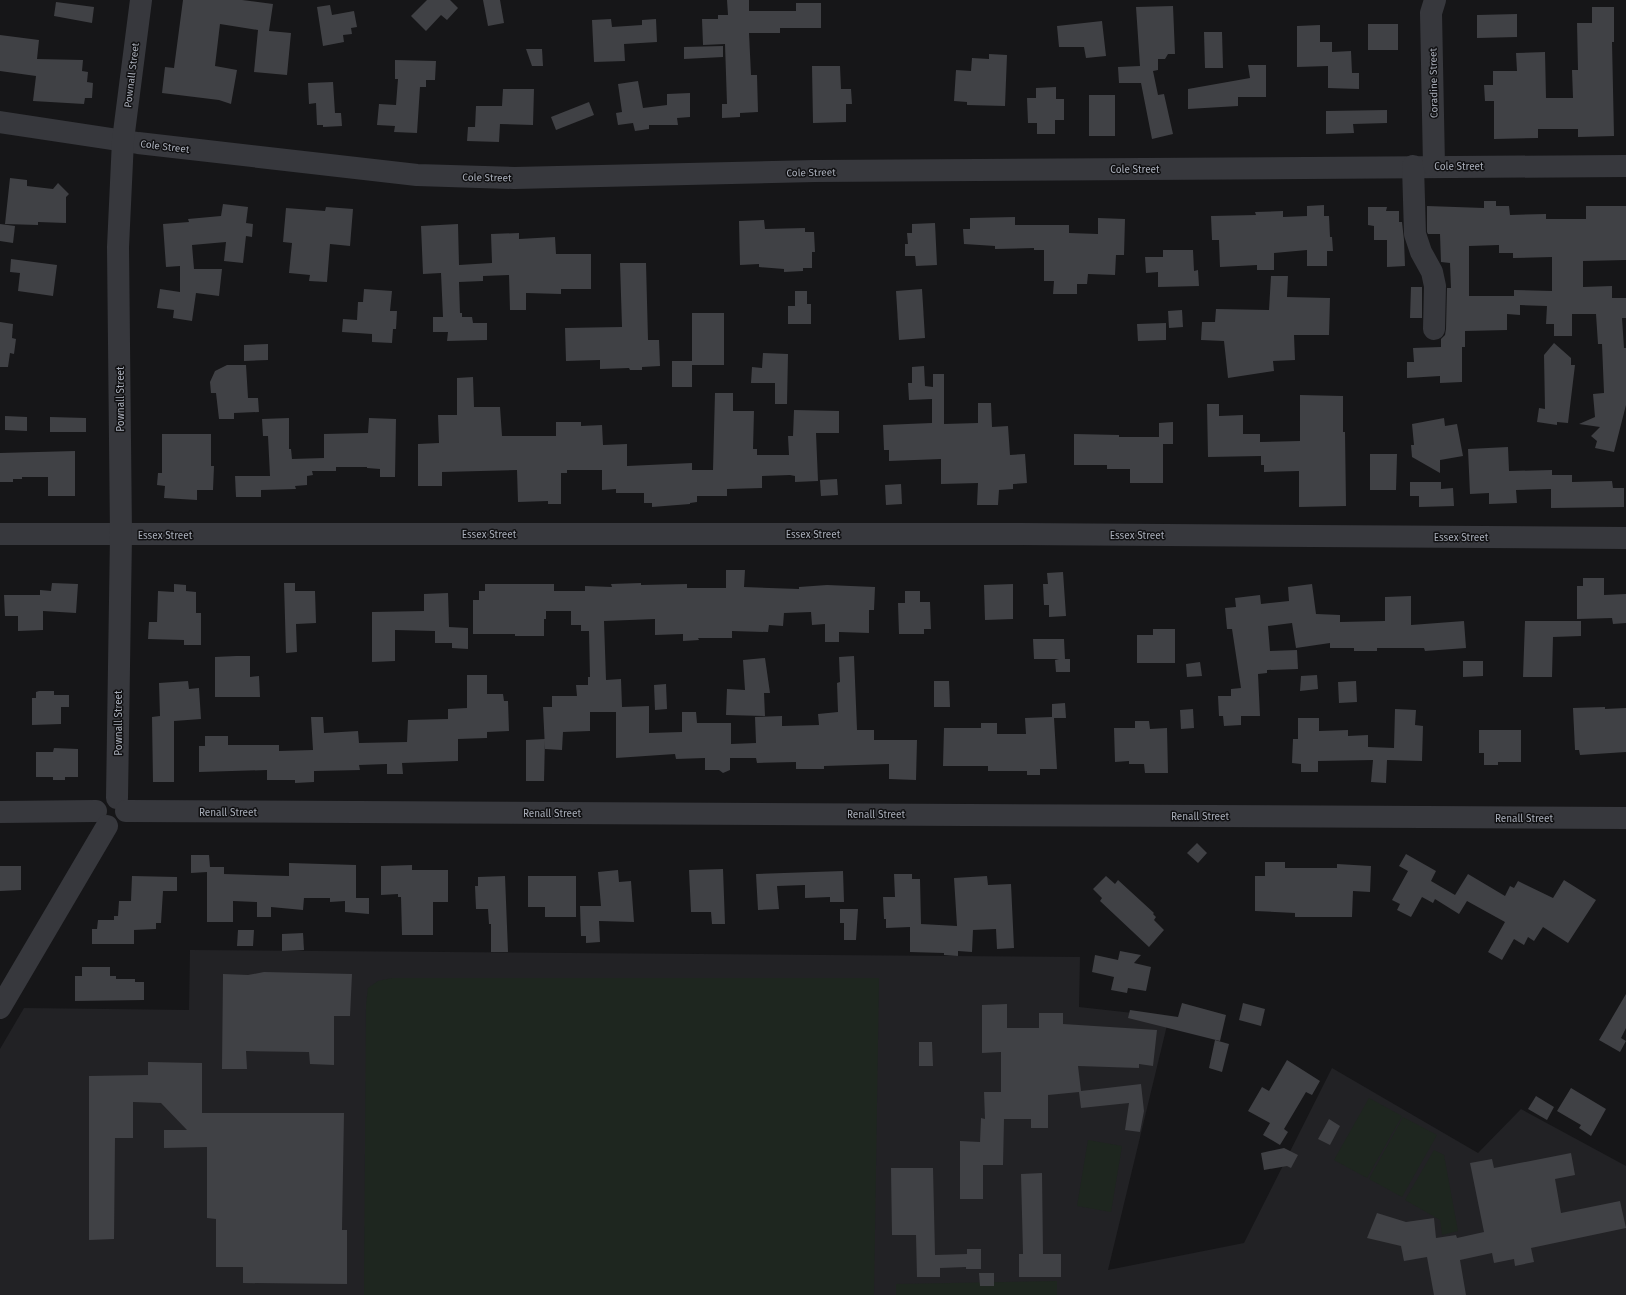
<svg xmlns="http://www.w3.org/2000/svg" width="1626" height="1295" font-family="'Fira Sans',sans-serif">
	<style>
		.built { fill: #222225 }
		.green { fill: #1e261f }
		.building { fill: #404145; fill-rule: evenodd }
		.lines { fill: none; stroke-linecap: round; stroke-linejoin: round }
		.minor { stroke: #37383d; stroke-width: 22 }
		.labels { text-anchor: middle; stroke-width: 3; stroke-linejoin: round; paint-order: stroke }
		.street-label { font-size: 10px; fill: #a8adb8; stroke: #111113 }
	</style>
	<rect width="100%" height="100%" fill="#161618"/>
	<polygon class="built" points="190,950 1080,957 1079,1007 1169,1017 1108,1270 1244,1243 1332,1068 1478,1153 1521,1109 1626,1166 1626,1295 0,1295 0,1049 24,1008 189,1010"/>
	<g class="green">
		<polygon points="392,978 879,978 874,1295 364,1295 366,1005 368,988 378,981"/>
		<polygon points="1369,1098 1402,1116 1367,1178 1334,1160"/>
		<polygon points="1403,1117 1437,1135 1402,1197 1369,1179"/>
		<polygon points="1088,1140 1122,1146 1111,1212 1077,1206"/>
		<polygon points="1434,1150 1444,1155 1458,1231 1442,1235 1440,1220 1405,1200"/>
		<polygon points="1057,1281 1057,1295 896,1295 896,1284"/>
	</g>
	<g class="building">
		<polygon points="183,0 242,0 273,4 269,31 291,33 287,75 254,72 258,30 220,24 215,66 237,70 231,104 219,100 162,93 165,67 174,68"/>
		<polygon points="427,0 450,0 458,8 447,20 441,15 426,31 411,16"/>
		<polygon points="483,0 500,0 504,23 488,26"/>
		<polygon points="727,0 749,0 749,11 796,11 796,3 821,3 821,28 780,28 780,33 749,33 751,75 757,75 758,112 740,113 740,117 722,118 722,104 727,104 725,44 703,45 702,19 718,19 718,15 728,15"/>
		<polygon points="56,2 94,7 92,23 54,16"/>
		<polygon points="330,5 332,15 354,11 357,27 351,28 352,34 343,35 344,42 323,46 317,7"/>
		<polygon points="1173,6 1175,54 1168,54 1165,59 1158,59 1158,70 1153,71 1158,95 1164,94 1173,134 1152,139 1141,83 1119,83 1118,67 1140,66 1136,7"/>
		<polygon points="1592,7 1614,7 1614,42 1612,42 1614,136 1578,137 1578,129 1538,129 1538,138 1494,139 1494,101 1485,101 1484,85 1493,85 1493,71 1517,71 1516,53 1545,52 1546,98 1573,98 1572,70 1578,70 1577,23 1592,23"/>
		<polygon points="1517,14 1517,37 1477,38 1477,15"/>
		<polygon points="611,19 612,27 642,25 642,20 656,19 657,42 624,44 625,61 594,62 592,20"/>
		<polygon points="1102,21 1106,56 1086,58 1084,47 1059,47 1057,26"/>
		<rect x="1368" y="24" width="30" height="26"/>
		<polygon points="1320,25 1320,42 1332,42 1332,52 1351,51 1352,73 1359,73 1359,89 1328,88 1328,66 1297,67 1297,26"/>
		<polygon points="1204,32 1222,32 1223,68 1205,68"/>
		<polygon points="0,35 39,40 37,59 83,60 82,71 88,72 87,82 93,83 92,98 85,98 84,104 33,101 36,76 0,71"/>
		<polygon points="723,46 723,57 684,59 684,47"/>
		<polygon points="526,49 542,49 543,66 532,66"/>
		<polygon points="989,54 1007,55 1005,106 967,105 967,102 954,101 956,70 971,71 972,58 989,59"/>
		<polygon points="395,60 436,61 435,80 426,80 426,87 420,87 417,133 394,132 395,126 377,125 379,104 396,105 398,79 395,79"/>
		<polygon points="1248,65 1266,65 1266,97 1238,97 1238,106 1188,109 1188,89 1250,78"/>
		<polygon points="812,66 840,66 841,89 851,89 852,104 846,104 846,122 813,123"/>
		<polygon points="638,81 643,108 667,105 667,94 690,93 690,117 677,118 678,125 649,125 649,129 635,131 633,123 618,125 616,113 622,112 618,84"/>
		<polygon points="333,82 335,113 341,113 342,126 323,127 323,125 317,125 316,103 309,104 308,83"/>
		<polygon points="1056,87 1056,99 1064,99 1064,120 1055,120 1055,134 1037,134 1037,123 1028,123 1027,98 1036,98 1036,88"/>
		<polygon points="503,89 534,89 533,125 500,124 499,142 467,141 468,127 475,127 476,106 502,106"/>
		<rect x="1089" y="95" width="26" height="41"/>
		<polygon points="589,102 594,115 556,130 551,117"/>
		<polygon points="1387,110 1387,123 1353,124 1354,133 1326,134 1326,111"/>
		<polygon points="10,178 27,180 27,186 53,189 58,183 69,194 66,197 66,223 38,222 38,225 5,224"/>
		<path d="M1484,201h12v5h13l1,9 36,-1v5h40v-13h40v54l-43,1v26l29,-1v12h14v20h-4l2,30h2v57l-12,47 -19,-4 2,-7 -6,-5 9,-9 -21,-3 16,-7 -2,-23 11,-1 -2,-49h-4l-2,-30h-24v22h-18v-12h-8l1,-18 -27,-1v10l-13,-1v16l-42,1v16h-3v35l-22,1v-7l-33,2v-16h7l-1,-14 28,-1v-8l4,-4 1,-6 1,-41h4l-1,-25 -9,-1 -1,-28h-12l-1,-2v-26l57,2zM1499,245v8h14v5l39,-1v34l-38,-1v6h-45v-50z"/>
		<polygon points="223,204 248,207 246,223 253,224 252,237 246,236 243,263 224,261 226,242 192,245 194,269 222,269 219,296 196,293 192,321 173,318 174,310 157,308 160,289 180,292 180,266 166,267 163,224 189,222 188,219 221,216"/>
		<polygon points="1324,205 1324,216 1329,216 1330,237 1332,237 1333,251 1327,251 1327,266 1307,266 1307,250 1274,253 1274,270 1257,270 1257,265 1220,267 1219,240 1212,240 1211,216 1256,215 1255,212 1283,211 1283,217 1307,216 1307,206"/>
		<polygon points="326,207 353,209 350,246 330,244 327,282 309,281 310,275 289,273 292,243 283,242 286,208 325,211"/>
		<polygon points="1368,207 1387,207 1386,211 1399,211 1399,222 1402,222 1404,240 1405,266 1387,267 1387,240 1374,240 1374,226 1368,225"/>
		<polygon points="1015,217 1015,225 1069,225 1069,233 1098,234 1098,218 1125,219 1124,255 1116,255 1115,275 1088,274 1087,284 1077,284 1077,294 1053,294 1054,281 1044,281 1044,250 1034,250 1034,248 995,249 995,246 964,244 963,229 970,229 970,218"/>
		<polygon points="764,220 765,229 805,228 805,232 814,232 815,252 812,252 812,268 803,268 803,271 784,272 784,269 759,267 759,264 740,265 739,221"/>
		<polygon points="935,223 937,265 916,266 915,256 905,256 905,244 908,244 907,233 912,233 912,224"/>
		<polygon points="0,224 15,226 13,243 0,241"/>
		<polygon points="458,224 459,265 492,263 491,234 519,233 519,239 555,237 556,254 591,254 591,289 561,289 561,294 526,293 526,310 510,310 509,275 483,276 483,281 459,282 460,313 462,313 462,317 472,317 473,323 487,323 487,340 447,341 448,332 433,332 433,317 443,317 441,273 423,274 421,226"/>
		<polygon points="1163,250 1193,250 1194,271 1198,270 1199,286 1158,287 1158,272 1146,273 1145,257 1163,257"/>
		<polygon points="11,259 57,265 53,296 18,291 20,273 10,272"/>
		<polygon points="620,263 646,263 648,340 659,340 660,366 642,367 642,370 630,370 629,368 600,369 600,360 566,361 565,328 622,327"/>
		<polygon points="1271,276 1288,276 1287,297 1330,298 1329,335 1294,335 1295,360 1273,361 1274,371 1228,378 1224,341 1201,340 1202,322 1215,322 1216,309 1269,310"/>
		<polygon points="1411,287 1422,287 1422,318 1410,318"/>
		<polygon points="364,289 392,291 390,311 397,311 396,329 393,329 392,343 372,342 372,334 342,332 343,319 357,320 358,302 363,302"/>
		<polygon points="922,289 925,338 899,340 896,291"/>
		<polygon points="795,291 807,291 807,304 811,304 811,324 788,324 788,306 795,306"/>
		<polygon points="1182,310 1183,327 1169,328 1168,311"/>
		<polygon points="692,313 724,313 724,365 692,365 692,387 672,387 672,361 692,361"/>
		<polygon points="0,322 13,324 12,338 16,339 14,354 10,353 8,367 0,367"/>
		<polygon points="1166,323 1166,340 1138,341 1137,324"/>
		<polygon points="1554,343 1571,358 1571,365 1575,365 1568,423 1557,422 1557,425 1537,422 1539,408 1545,409 1544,355"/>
		<polygon points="268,344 268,360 244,361 244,345"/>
		<polygon points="763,353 788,354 787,404 775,404 775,383 751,383 752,367 762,368"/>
		<polygon points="227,365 246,365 248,398 258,398 259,412 234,413 234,419 219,419 216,393 211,393 210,382 215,371"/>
		<polygon points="924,366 925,386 933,387 933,374 944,374 944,424 978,423 978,403 991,403 992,427 1008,426 1010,455 1025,454 1027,483 1013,484 1013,489 999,490 998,505 977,505 978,483 941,484 941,459 889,461 889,450 884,450 883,425 932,423 932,399 909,400 908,383 912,383 912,367"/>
		<polygon points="473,377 474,407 500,407 502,436 556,436 556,422 581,422 581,426 602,425 603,445 627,444 627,466 692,463 692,470 713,470 715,393 733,393 733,411 754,411 753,449 757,449 757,455 789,455 788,436 793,436 794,410 839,411 839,433 816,433 818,481 795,482 795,476 790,475 762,476 762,488 727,489 727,496 697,496 697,502 690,503 690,504 652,507 652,503 644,503 644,493 616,493 616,489 602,490 602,470 567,470 567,473 561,473 561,504 548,504 548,501 518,502 517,470 442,472 442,486 418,486 418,444 439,443 438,415 457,415 457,378"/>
		<polygon points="1300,395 1343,396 1343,432 1345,432 1346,506 1299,507 1299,471 1264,472 1264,465 1261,465 1261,456 1208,457 1207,404 1219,404 1219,416 1243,415 1243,434 1260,434 1260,442 1300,441"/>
		<polygon points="5,416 27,417 27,431 5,430"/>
		<polygon points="50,417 86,418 86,432 50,432"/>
		<polygon points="289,418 289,449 291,449 292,459 324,458 324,434 368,433 369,418 396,419 395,477 380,477 380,469 367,468 367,467 336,467 336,471 312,471 313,475 307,476 307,485 295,486 296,489 261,490 261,497 236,497 235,476 270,476 268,436 263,436 262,419"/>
		<polygon points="1444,418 1445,426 1457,424 1463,456 1440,460 1440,473 1412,457 1411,445 1414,445 1412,424"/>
		<polygon points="1173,422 1173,444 1163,444 1163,483 1130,483 1130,469 1107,469 1107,465 1074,465 1074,434 1119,435 1119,437 1159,437 1159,423"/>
		<polygon points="162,434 211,434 211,466 214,466 213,490 197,490 197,500 164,498 165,486 157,485 158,473 162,473"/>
		<polygon points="1508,447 1509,471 1552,470 1552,475 1572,475 1572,482 1612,481 1613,488 1624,488 1624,507 1551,508 1551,489 1516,490 1517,503 1489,504 1489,493 1470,494 1468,449"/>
		<polygon points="75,451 75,496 48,496 48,477 22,477 22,479 13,479 13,482 0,482 0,453"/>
		<polygon points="1370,454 1397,454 1396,490 1370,490"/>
		<polygon points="837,479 838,495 821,496 820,480"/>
		<polygon points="1410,482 1441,482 1441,489 1453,488 1454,506 1419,507 1419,496 1410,496"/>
		<polygon points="901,484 902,504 886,505 885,485"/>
		<polygon points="726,570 745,570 744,587 799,589 799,587 827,585 875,587 874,610 869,610 869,633 839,632 839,642 825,642 825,624 812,625 811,612 784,613 783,626 769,625 768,632 732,631 732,638 698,638 699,640 683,641 683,634 655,635 655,619 604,621 606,680 621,679 622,707 649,706 649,733 682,732 682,712 696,712 697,723 731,723 731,744 756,743 755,717 782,716 782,726 819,725 818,714 838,712 837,683 840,682 839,657 854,656 857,730 874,730 874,740 917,740 916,780 889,779 889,764 824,766 824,769 796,769 796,762 757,763 756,758 730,758 730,770 723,773 719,770 705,770 705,758 676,759 675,754 616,758 616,712 590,712 590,731 563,732 562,750 545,749 543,707 552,707 552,696 577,696 576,685 588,685 588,677 590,677 589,631 581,631 581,625 571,625 571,611 546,611 546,619 544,619 544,636 515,636 515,634 473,634 473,600 479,600 479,591 485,591 485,584 554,584 554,591 585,591 585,586 612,587 611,584 641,583 641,585 687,584 687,588 726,588"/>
		<polygon points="1063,572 1066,616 1049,617 1049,605 1044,605 1043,584 1048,584 1047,573"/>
		<polygon points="1583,578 1604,578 1604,595 1626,594 1626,623 1613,624 1612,618 1577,619 1577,586 1583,586"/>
		<polygon points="52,583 78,584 76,613 43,611 43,630 18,631 18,616 5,616 4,595 40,595 40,590 51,591"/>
		<polygon points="284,583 295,583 295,591 315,591 316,623 296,624 297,652 286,653"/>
		<polygon points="174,584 186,585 186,591 196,592 196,613 201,613 201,645 184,645 184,640 148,639 149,622 157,622 158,591 174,592"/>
		<polygon points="1013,584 1013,619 985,620 984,585"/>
		<polygon points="1312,584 1316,614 1340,615 1340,622 1385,621 1385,597 1411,596 1411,625 1464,621 1466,648 1425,651 1424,648 1377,648 1377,651 1354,651 1354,648 1330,648 1330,643 1296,648 1292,623 1268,626 1270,651 1297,650 1298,669 1267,670 1267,673 1258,674 1260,716 1241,716 1241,725 1224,726 1223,716 1219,716 1218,696 1231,696 1231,689 1241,688 1232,629 1227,629 1225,608 1236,607 1235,598 1260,595 1261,604 1289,601 1288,587"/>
		<polygon points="905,591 920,591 920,602 930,602 931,629 924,629 924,634 899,634 898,603 905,603"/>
		<polygon points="448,593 449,627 468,628 468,649 452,648 452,643 435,643 435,631 395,630 395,661 372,662 372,612 424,611 424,594"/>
		<polygon points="1525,621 1581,621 1581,636 1553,637 1552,677 1523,677"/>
		<polygon points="1153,629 1175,629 1175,663 1137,663 1137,635 1153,635"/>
		<polygon points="1033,639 1064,639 1065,659 1070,659 1070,672 1056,672 1055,660 1059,659 1034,659"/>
		<polygon points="236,656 250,656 250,677 259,676 260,697 215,697 215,657"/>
		<polygon points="765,658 770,693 764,693 765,716 726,715 727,689 745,690 743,660"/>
		<polygon points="1463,661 1483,661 1483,676 1463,677"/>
		<polygon points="1200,662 1202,676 1187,677 1186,664"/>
		<polygon points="467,675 487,675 487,694 503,694 504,701 508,701 509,731 487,732 487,738 458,739 458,761 402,763 403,774 387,774 387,764 359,765 360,770 314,771 314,782 295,783 295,780 267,780 267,770 199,772 199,746 205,746 205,736 228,736 228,745 279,745 279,751 313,750 311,717 323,717 324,733 358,731 359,743 407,742 408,720 448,719 448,709 467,708"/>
		<polygon points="1317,675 1318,689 1300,691 1301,676"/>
		<polygon points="188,681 189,689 199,688 201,719 174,721 174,782 153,782 152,717 160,716 159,683"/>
		<polygon points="934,681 949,681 950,707 934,707"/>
		<polygon points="1356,681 1357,702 1339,703 1338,682"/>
		<polygon points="666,684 667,709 655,710 654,685"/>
		<polygon points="39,691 54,691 54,695 69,695 69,707 61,707 61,724 32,725 32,698 36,698 36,692"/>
		<polygon points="1065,703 1066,718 1054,718 1057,769 1040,769 1040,775 1027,775 1027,771 988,771 988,766 943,766 944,728 981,728 981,723 997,723 997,734 1026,734 1025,718 1052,717 1052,704"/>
		<polygon points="1605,707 1605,709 1626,708 1626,752 1580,755 1579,750 1575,750 1573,708"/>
		<polygon points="1193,709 1194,728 1181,729 1180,710"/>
		<polygon points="1395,709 1416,710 1415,725 1423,726 1422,761 1387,760 1386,783 1371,782 1373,760 1318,761 1318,772 1301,772 1301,764 1292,763 1293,739 1298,739 1298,718 1319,718 1319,731 1348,730 1348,736 1368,735 1368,747 1394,748"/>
		<polygon points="1135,721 1149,721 1150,729 1167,728 1168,773 1145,773 1144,764 1129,764 1129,761 1115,762 1114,728 1135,728"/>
		<polygon points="1479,730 1521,730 1521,762 1498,762 1498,765 1484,765 1484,753 1479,753"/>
		<polygon points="545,739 544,781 526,781 526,740"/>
		<polygon points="54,748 78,749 78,777 65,777 65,780 53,780 53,777 36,777 36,752 53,752"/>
		<polygon points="1197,843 1207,853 1198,863 1187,853"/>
		<polygon points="1406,854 1436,871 1431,881 1455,895 1468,874 1505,896 1510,886 1514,888 1518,881 1553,898 1564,880 1596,900 1568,943 1543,927 1534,941 1528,937 1524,945 1514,939 1502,960 1488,952 1505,922 1467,901 1459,914 1435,899 1433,903 1422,897 1411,917 1397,910 1400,904 1392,900 1408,871 1399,866"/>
		<polygon points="191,855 209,855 210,867 224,867 224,874 289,876 289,863 356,865 356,898 369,898 369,914 345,912 345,901 330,902 330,898 304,898 303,910 271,907 271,917 257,917 257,902 233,901 233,922 207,922 207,872 191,873"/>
		<polygon points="1265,862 1285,862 1285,868 1337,868 1337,864 1371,866 1370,892 1353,891 1352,917 1295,917 1295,913 1255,911 1255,876 1265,876"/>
		<polygon points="412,865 412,870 448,870 448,902 433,902 433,935 402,935 401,897 398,897 398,894 381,895 381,866"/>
		<polygon points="0,866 21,866 21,890 0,891"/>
		<polygon points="723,869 725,924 712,924 711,912 691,912 689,870"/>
		<polygon points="618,870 619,882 631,881 634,922 599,921 600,942 586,943 586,936 581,936 580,906 601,906 598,872"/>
		<polygon points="843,871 844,902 830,902 830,897 805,898 805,885 777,886 779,909 758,910 756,874"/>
		<polygon points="894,874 912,874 912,879 920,879 921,924 957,926 954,878 987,876 988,885 1011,884 1014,948 997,949 996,929 973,930 972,952 958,951 958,956 944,955 944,953 910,952 910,927 886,928 886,919 884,919 883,897 895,897"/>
		<polygon points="132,876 177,877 177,891 163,891 161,923 156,923 156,929 134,930 134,944 92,944 92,929 97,929 98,920 114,920 114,916 118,916 119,901 131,901"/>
		<polygon points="505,876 508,952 491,952 491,924 489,924 488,909 476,909 475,886 478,886 478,877"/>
		<polygon points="528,876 576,876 576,917 545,917 545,907 528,907"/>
		<polygon points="1106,876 1115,884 1118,880 1154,913 1153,914 1156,917 1154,920 1164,930 1149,947 1100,901 1102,898 1093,889"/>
		<polygon points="840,909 858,909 856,940 844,940 844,923 840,923"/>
		<polygon points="238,930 254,930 253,946 237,946"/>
		<polygon points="303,933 304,950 282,951 282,934"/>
		<polygon points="1120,951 1141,955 1134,963 1151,967 1146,991 1128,988 1127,993 1111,990 1114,977 1092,972 1095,955 1118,960"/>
		<polygon points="82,967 110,967 110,976 116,976 116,979 135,979 135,982 144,982 144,1000 75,1001 75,976 82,976"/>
		<polygon points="264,972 352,974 350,1016 334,1016 334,1065 310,1064 309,1052 246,1051 247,1069 222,1069 223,974 248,975"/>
		<polygon points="1626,994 1626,1028 1621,1038 1626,1041 1620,1052 1599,1040"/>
		<polygon points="1182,1003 1226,1015 1220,1041 1128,1018 1130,1010 1178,1017"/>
		<polygon points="1243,1003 1265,1009 1261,1026 1239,1020"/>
		<polygon points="1007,1004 1007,1028 1039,1028 1039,1013 1063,1013 1063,1024 1157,1030 1153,1066 1139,1064 1139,1068 1078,1066 1081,1091 1141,1084 1144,1111 1140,1132 1125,1130 1129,1103 1081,1108 1079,1092 1048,1095 1048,1128 1031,1128 1031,1119 1004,1119 1003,1165 983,1165 983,1199 960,1199 960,1141 980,1142 981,1118 985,1119 984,1092 1001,1092 1001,1052 982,1053 982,1005"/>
		<polygon points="1215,1040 1229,1044 1222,1072 1209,1068"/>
		<polygon points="919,1042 932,1042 933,1066 919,1066"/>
		<polygon points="1287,1060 1320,1081 1312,1095 1306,1092 1284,1129 1288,1132 1280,1145 1263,1135 1270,1123 1248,1111 1262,1087 1269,1091"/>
		<polygon points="148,1062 202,1063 202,1113 344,1113 342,1230 347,1230 347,1284 243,1283 243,1267 216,1267 216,1219 207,1218 207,1147 164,1148 164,1130 187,1130 161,1103 133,1102 133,1138 115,1138 114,1239 89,1240 89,1076 148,1075"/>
		<polygon points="1571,1088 1606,1109 1591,1136 1579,1128 1581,1125 1557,1111"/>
		<polygon points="1536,1096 1554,1107 1547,1120 1528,1109"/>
		<polygon points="1329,1119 1340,1126 1330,1145 1318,1139"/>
		<polygon points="1284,1148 1298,1155 1291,1168 1287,1166 1264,1170 1261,1153"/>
		<polygon points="1571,1153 1575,1175 1555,1179 1561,1213 1620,1201 1626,1228 1531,1248 1534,1262 1515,1266 1514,1259 1494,1263 1492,1253 1460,1260 1466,1295 1434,1295 1427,1257 1404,1261 1401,1246 1367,1238 1377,1213 1406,1222 1434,1218 1436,1238 1456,1235 1457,1238 1484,1232 1470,1163 1492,1159 1494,1168"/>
		<polygon points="891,1168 933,1168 935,1255 967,1254 967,1249 981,1249 981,1269 966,1269 966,1267 940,1268 940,1277 917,1277 916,1235 892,1235"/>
		<polygon points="1042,1173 1043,1254 1061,1254 1061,1277 1019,1277 1019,1254 1023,1254 1021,1174"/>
		<polygon points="979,1273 994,1273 994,1286 980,1286"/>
	</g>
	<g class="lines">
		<g class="minor">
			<polyline points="0,122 138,143 417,175 514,178 815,171 1626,166"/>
			<polyline points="1413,166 1415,234 1421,252 1432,272 1435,286 1434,329"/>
			<polyline points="1434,166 1431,13 1435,0"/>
			<polyline points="0,534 1022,534 1626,538"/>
			<polyline points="117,798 121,535 118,247 123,140 141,0"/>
			<polyline points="126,811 1626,818"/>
			<polyline points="0,812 96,811"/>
			<polyline points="0,1008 107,826"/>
		</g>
	</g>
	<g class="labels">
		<g class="street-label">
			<text transform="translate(131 75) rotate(-83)" y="4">Pownall Street</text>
			<text transform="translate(1433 83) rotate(-91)" y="4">Coradine Street</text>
			<text transform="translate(165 146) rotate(7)" y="4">Cole Street</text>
			<text x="1459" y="170">Cole Street</text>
			<text x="1135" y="173">Cole Street</text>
			<text transform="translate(811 172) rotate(-1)" y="4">Cole Street</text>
			<text transform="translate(487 177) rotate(1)" y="4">Cole Street</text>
			<text transform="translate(120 399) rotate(-90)" y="4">Pownall Street</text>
			<text x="489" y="538">Essex Street</text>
			<text x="813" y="538">Essex Street</text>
			<text x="165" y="539">Essex Street</text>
			<text x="1137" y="539">Essex Street</text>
			<text x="1461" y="541">Essex Street</text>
			<text transform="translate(118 723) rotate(-90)" y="4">Pownall Street</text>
			<text x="228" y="816">Renall Street</text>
			<text x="552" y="817">Renall Street</text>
			<text x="876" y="818">Renall Street</text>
			<text x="1200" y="820">Renall Street</text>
			<text x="1524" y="822">Renall Street</text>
		</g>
	</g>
</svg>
